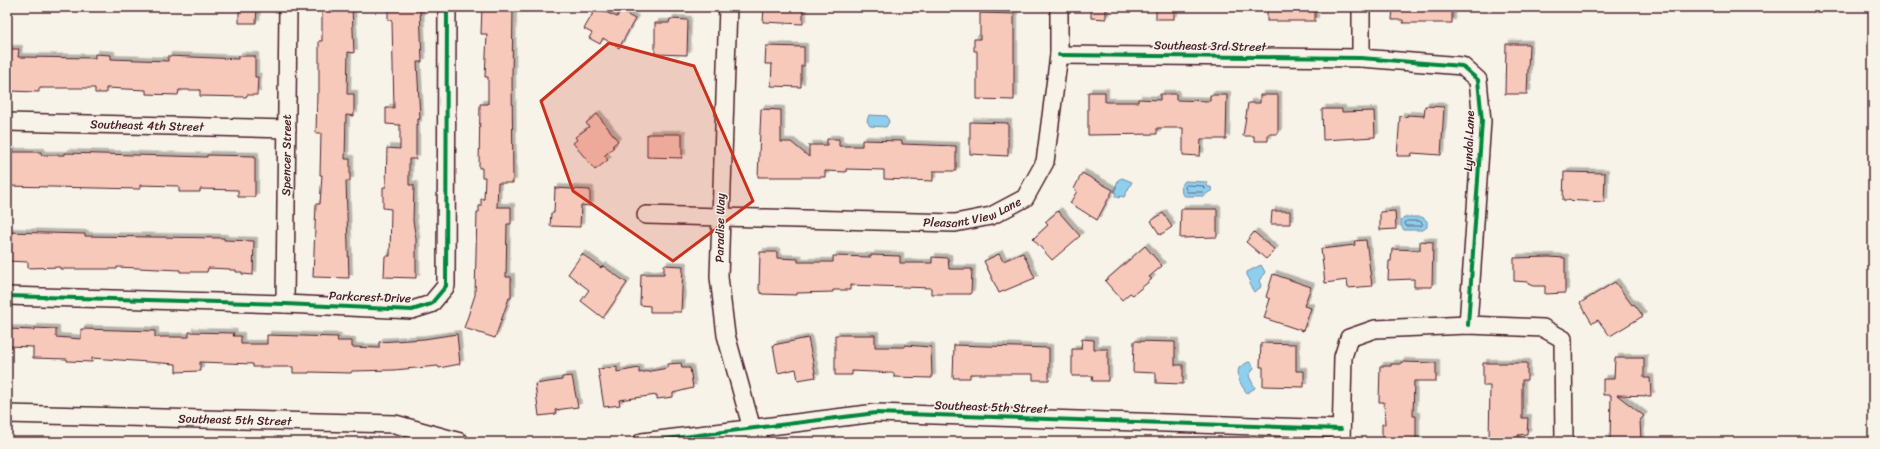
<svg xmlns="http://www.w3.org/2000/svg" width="1880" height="449" font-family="Sriracha,sans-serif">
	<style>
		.water { fill: #8ecfef; stroke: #7389a1 }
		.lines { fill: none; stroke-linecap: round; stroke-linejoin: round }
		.shore { stroke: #656579; stroke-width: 1 }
		.building { fill: #f7c9bb; stroke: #4a1f2b; filter: url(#shadow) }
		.minor-casing { stroke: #4a1f2b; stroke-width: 20 }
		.minor { stroke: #f7f3e8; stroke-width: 17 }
		.cycleway-casing { stroke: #f7f3e8; stroke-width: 6 }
		.cycleway { stroke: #00873e; stroke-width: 4 }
		.marked { fill: #c8321e; fill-opacity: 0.2; stroke: #c8321e; stroke-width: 3; stroke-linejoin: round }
		.labels { text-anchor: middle; stroke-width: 3; stroke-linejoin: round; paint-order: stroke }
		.street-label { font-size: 12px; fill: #4a1f2b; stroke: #f7f3e8 }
	</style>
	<defs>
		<filter id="shadow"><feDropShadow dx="3.5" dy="-3.5" stdDeviation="0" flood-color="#0004"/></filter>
	</defs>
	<rect width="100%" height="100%" fill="#f7f3e8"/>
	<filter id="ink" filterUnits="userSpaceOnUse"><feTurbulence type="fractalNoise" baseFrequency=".025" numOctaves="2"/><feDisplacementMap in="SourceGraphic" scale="8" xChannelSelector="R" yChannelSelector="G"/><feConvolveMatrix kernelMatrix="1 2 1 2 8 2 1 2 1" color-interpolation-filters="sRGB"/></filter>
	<g filter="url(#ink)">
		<g class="water">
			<polygon points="869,115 887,116 889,122 886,127 870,126 867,121"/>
			<polygon points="1122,178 1132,182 1124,197 1120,196 1119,198 1115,196 1116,193 1114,192 1118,180"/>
			<polygon points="1185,181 1206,182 1208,187 1211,187 1212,191 1209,192 1204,196 1185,196 1182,194 1181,186"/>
			<polygon points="1404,217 1422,217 1427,221 1427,227 1423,230 1404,230 1401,226 1401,220"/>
			<polygon points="1261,265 1265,272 1259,281 1261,285 1260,288 1254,292 1249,284 1250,280 1247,275 1247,272"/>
			<path d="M1248,362l3,1 3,5 -5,8 6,12 -8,5c-6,-8 -11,-15 -8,-25z"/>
		</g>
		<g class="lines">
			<g class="shore">
				<polygon points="1187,185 1203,186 1205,190 1203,192 1187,192 1185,187"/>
				<polygon points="1407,221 1420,221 1423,224 1421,226 1406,226 1405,223"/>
			</g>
		</g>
		<g class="building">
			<polygon points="239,7 257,7 256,23 239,23"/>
			<polygon points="322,7 352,7 354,53 348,52 347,94 354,94 354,116 346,115 345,159 350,159 350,181 346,181 349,278 313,277 316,204 320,204 322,175 320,175 321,133 316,133 317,93 319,93 319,41 322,41"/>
			<polygon points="388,7 420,7 422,62 417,62 420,119 418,119 418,125 416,124 416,159 409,159 409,185 414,185 413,221 416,239 416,278 384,277 385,256 390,256 391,209 383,208 383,187 386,187 387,148 400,149 400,125 386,124 386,108 394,108 392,21 388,20"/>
			<polygon points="482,7 513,7 512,77 513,183 498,183 497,207 511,207 511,224 507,224 506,277 511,277 511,298 509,298 495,338 464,328 475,295 477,212 479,212 479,206 481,206 481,199 484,199 485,177 482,177 482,168 479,168 480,104 488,104 488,77 485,77 487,34 481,34"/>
			<polygon points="764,7 803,7 803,24 763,22"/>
			<polygon points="1091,7 1106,7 1106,19 1091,18"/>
			<rect x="1156" y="7" width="18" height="12"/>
			<rect x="1267" y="7" width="48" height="14"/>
			<polygon points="1393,7 1452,7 1452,23 1403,23 1403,20 1392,20"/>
			<polygon points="596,8 617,17 620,11 635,19 619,48 603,38 600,44 589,38 592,33 584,29"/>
			<polygon points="980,13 1014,14 1014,100 977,99 977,51 974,51 974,39 980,39"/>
			<polygon points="670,19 688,20 687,55 655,54 655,23 669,23"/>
			<polygon points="1506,44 1529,44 1527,94 1505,94"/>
			<polygon points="766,46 804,47 804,66 801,66 801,87 771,86 772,64 765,64"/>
			<polygon points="7,49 19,49 18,57 95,58 95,54 111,55 111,59 168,61 168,56 238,59 238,56 255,56 255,77 258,77 257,95 247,95 246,97 200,96 200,90 179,90 178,95 146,94 146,90 106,88 106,93 95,93 95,88 39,88 39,92 8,91"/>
			<polygon points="1088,92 1105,92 1105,102 1138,102 1138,99 1160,100 1160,94 1176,94 1176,100 1210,101 1210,95 1227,95 1226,139 1201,139 1200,156 1183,155 1183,128 1157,128 1157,134 1088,135"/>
			<polygon points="1260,95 1278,95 1278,134 1268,134 1268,141 1254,141 1254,136 1243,136 1248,103 1260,103"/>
			<polygon points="1425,106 1444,107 1441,155 1412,153 1411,156 1397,156 1400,116 1407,117 1407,115 1424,116"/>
			<polygon points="761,109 781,110 781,142 791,142 809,157 809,145 827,145 827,139 839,139 839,146 862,146 862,140 902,141 902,144 956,146 956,171 933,171 933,181 884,179 884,170 846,169 846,172 825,171 825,177 758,177"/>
			<polygon points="1322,109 1342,109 1342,112 1374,111 1375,137 1323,140"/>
			<polygon points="597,114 618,141 612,146 614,147 604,156 608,160 595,170 573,143 577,140 575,137 589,127 586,123"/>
			<polygon points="970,122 1008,123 1008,156 970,154"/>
			<polygon points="647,134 682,134 682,158 647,157"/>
			<polygon points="7,152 41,152 41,155 65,155 65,153 207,157 207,155 255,156 255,197 238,197 238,190 200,189 200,192 179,192 179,186 140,185 140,189 7,186"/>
			<polygon points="1564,172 1605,173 1604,202 1563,200"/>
			<polygon points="1082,173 1113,190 1097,220 1070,203 1077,191 1074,189"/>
			<polygon points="555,188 590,190 590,206 581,205 580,227 550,226 551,213 554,213"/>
			<polygon points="1181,209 1217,209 1217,237 1180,238"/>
			<polygon points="1058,211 1080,236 1052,260 1033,239 1048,225 1045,222"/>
			<polygon points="1272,211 1290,211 1290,224 1271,224"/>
			<polygon points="1395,211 1396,229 1380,230 1380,212"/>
			<polygon points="1163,213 1172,227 1160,235 1151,221"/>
			<polygon points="7,232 85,234 85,236 224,238 224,240 254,241 253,275 242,274 242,272 236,272 236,270 230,270 230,269 208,268 207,272 180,272 180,270 117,267 117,269 60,269 60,267 28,268 28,262 7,261"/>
			<polygon points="1254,232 1275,250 1266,259 1246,242"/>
			<polygon points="1366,240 1372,286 1348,288 1347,280 1325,283 1321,249 1355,245 1354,241"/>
			<polygon points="1420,241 1433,242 1432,287 1414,287 1414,279 1388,280 1389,261 1391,261 1392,249 1420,250"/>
			<polygon points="1145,246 1162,266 1149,277 1152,279 1133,295 1130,293 1122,300 1105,281"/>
			<polygon points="760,252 777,252 777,258 798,259 798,262 833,262 833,256 871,257 871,255 900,256 900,263 932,263 932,257 948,258 949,269 972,269 971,294 931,294 931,288 850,285 850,290 833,290 833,292 797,293 797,295 762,294 759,290"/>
			<polygon points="1023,253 1035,278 999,293 984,261 999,254 1003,261"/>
			<polygon points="582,254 601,268 603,266 627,283 603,318 581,301 589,290 568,274"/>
			<polygon points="1549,257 1565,258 1565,293 1545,294 1545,286 1533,286 1528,284 1528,282 1514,281 1514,258"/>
			<polygon points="664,265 683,266 681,312 650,312 650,306 640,305 641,274 664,274"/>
			<polygon points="1273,274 1311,287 1304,306 1311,308 1303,331 1264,318 1270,299 1266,297"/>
			<polygon points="1615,282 1632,305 1634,304 1643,316 1610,336 1598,320 1592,323 1580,303"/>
			<polygon points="34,328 56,329 56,337 81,339 81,329 155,331 155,337 189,337 189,332 234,333 233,336 241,336 241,344 267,344 267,335 338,337 337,341 352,341 352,347 379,348 379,342 424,339 457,334 460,364 439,368 438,366 394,370 352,371 351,373 309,372 309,373 293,373 293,367 253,367 253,364 200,362 200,371 176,372 176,364 92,358 92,362 67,361 67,359 33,358 33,347 7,346 7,329 34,330"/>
			<polygon points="835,335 875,335 875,347 905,347 905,345 931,347 932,378 894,377 894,373 852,371 852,375 835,375"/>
			<polygon points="808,338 816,377 798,380 796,369 778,373 773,345"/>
			<polygon points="1082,339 1094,340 1094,349 1108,349 1108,381 1092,381 1093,376 1072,376 1072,349 1081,349"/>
			<polygon points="1134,341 1175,342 1175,365 1183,365 1183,384 1156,383 1156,373 1133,372"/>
			<polygon points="1261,343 1296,344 1296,371 1304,371 1304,387 1263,386 1263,367 1260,367"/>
			<polygon points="954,345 1049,348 1049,380 1033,380 1033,374 970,374 970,378 953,378"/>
			<polygon points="1615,358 1644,358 1644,378 1650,378 1651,396 1617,395 1644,416 1640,420 1641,442 1610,442 1611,395 1603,395 1603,379 1614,379"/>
			<polygon points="1401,362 1436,363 1436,381 1414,381 1413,416 1416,416 1416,442 1382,442 1382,424 1385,424 1384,402 1379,402 1380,366 1391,366 1391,364 1401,364"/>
			<polygon points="681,363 682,368 690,368 693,388 673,393 673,397 657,399 657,395 619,400 620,405 604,407 598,369 617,367 617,372 639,368 639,373 668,368 668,364"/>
			<polygon points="1483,363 1527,363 1527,380 1522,380 1522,418 1528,418 1527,434 1518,435 1518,442 1489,442 1490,386 1483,386"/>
			<polygon points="572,376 578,407 555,410 556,414 539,416 535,384 562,380 562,377"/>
		</g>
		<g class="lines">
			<defs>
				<g id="minor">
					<polyline points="728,7 719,277 726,335 752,429 760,442"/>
					<polyline points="1059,55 1361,58 1462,66 1478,80 1482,121 1468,325"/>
					<polyline points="1361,58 1361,7"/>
					<path id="s1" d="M7,122l280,7"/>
					<path id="s2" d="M646,215l309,8 36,-7 34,-18 20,-36 14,-107v-48"/>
					<polyline points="7,296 285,304 412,310 431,304 446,286 447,7"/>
					<path id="s3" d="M285,304l3,-297"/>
					<path id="s4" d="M7,414l388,10 65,18"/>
					<polyline points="642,442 876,413 1341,429"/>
					<polyline points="1341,442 1343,357 1349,338 1375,329 1468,325 1543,328 1563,339 1564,442"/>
				</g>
			</defs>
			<use href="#minor" class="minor-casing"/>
			<use href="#minor" class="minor"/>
			<defs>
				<g id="cycleway">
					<polyline points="1059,55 1361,58 1462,66 1478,80 1482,121 1468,325"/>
					<polyline points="7,296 285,304 412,310 431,304 446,286 447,7"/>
					<polyline points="642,442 876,413 1341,429"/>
				</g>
			</defs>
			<use href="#cycleway" class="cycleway-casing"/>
			<use href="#cycleway" class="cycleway"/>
		</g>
	</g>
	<path class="marked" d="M609,43l85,23 59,135 -80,60 -100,-70 -32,-90z"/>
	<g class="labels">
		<g class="street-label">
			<text transform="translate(1210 46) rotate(1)" y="4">Southeast 3rd Street</text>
			<text dy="4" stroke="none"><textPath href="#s1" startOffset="140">Southeast 4th Street</textPath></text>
			<text transform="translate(1469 141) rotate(-88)" y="4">Lyndal Lane</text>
			<text dy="4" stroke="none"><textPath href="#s3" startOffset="149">Spencer Street</textPath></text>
			<text dy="4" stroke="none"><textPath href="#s2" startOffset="328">Pleasant View Lane</textPath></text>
			<text transform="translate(720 228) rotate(-89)" y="4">Paradise Way</text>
			<text transform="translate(370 297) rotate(2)" y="4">Parkcrest Drive</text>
			<text transform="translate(991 407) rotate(2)" y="4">Southeast 5th Street</text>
			<text dy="4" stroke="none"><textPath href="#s4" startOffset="228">Southeast 5th Street</textPath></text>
		</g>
	</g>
	<rect width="1880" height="449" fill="none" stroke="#f7f3e8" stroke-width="24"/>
	<rect x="12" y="12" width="1856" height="425" fill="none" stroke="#4a1f2b" stroke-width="1.5" filter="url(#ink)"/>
</svg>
